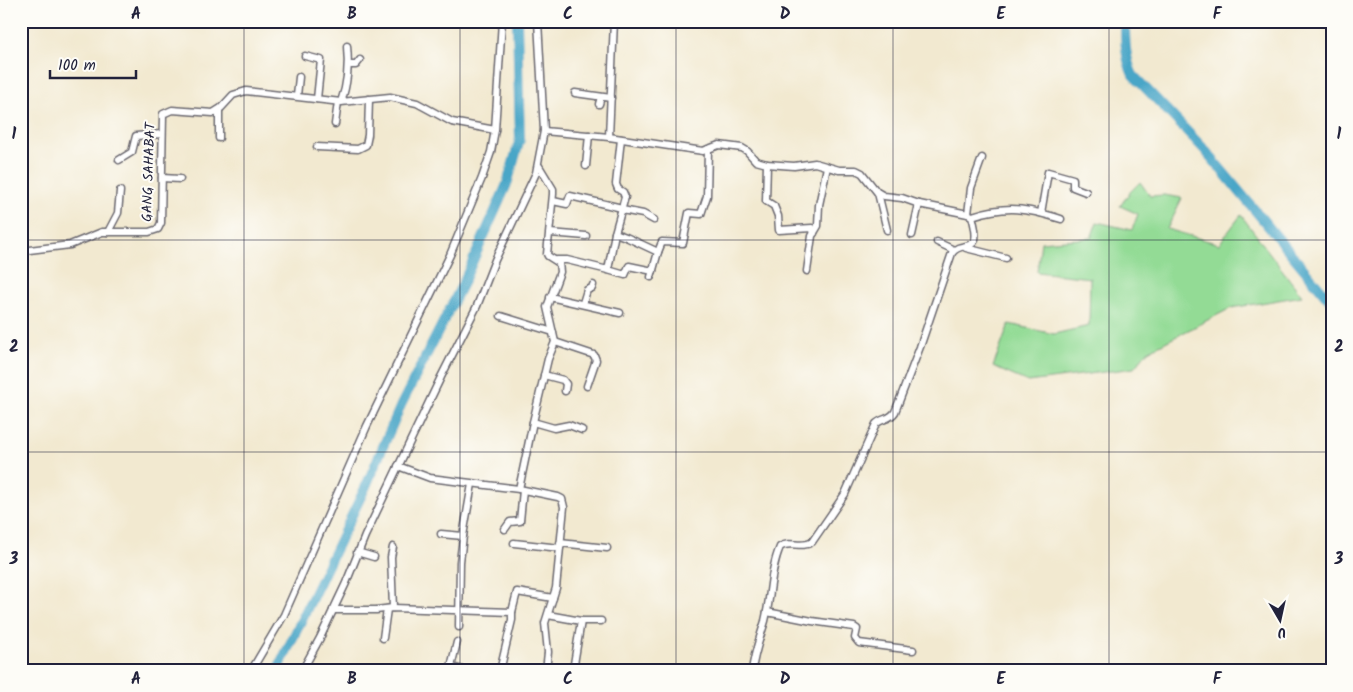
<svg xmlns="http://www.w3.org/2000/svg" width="1353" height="692" font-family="Kalam,sans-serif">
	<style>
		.green { fill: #93db95; stroke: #5a7e68 }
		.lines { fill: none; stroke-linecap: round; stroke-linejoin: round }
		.river { stroke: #49a6c7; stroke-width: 10 }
		.minor-casing { stroke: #6b686f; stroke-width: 9 }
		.minor { stroke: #fff; stroke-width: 6 }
		.grid { fill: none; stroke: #22223b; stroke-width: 1; stroke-opacity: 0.55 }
		.labels { text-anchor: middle; stroke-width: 4; stroke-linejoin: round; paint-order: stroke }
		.street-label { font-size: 14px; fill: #22223b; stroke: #fdfcf7 }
		.neatline { fill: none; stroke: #22223b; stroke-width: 2 }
		.grid-label { font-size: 16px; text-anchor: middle; font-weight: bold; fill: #22223b }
	</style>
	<rect width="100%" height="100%" fill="#fdfcf7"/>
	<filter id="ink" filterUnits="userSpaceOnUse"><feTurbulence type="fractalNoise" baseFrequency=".02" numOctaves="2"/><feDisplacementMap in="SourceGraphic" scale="10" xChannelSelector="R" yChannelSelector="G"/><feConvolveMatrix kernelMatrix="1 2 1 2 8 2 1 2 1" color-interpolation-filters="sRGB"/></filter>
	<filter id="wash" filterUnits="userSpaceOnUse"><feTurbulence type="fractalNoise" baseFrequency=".0096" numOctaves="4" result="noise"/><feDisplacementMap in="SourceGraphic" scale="20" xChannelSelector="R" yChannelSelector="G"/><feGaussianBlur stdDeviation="1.12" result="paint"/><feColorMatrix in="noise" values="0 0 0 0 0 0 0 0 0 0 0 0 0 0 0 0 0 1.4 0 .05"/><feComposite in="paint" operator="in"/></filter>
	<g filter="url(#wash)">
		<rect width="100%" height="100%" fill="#f2e9d0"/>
		<polygon class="green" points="1140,182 1150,196 1164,195 1182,198 1167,229 1219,244 1241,215 1302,296 1231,308 1148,351 1134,368 1028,382 993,367 1009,324 1054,334 1089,326 1090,278 1037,272 1041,242 1091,238 1097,222 1132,230 1138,214 1120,206 1130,192"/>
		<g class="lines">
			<g class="river">
				<path d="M1125,21c0,18 0,38 8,54l71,74 128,154"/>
				<polyline points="277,671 366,486 401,405 464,281 507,184 520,139 517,21"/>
			</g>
		</g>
	</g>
	<g filter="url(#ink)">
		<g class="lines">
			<defs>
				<g id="minor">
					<polyline points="305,56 321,60 317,99"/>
					<polyline points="349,65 356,65 360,60"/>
					<polyline points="575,93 611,98"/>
					<polyline points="297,96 299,77"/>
					<path d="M341,102c7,-19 8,-36 6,-56"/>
					<polyline points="599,104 601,97"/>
					<polyline points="219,110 219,138"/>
					<polyline points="335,124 338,102"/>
					<path d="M544,131l65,6 94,14 16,-6 23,3 5,3 9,10 11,3 27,2 21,-3 24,7h17l6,3 15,19 7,4 18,2 17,6 49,10 4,2c12,43 -10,22 -20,37l-32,94 -25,65c-5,8 -13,6 -19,12l-31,70 -33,48c-11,7 -22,-2 -32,5 -10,23 -9,50 -15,74 -5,17 -11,32 -13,50"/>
					<polyline points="609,137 614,21"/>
					<polyline points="317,147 358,149 366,145 368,135 369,99"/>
					<polyline points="119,160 132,152 136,136 162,134"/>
					<polyline points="767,164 766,201 774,206 778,216 779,230 812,228 814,233"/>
					<polyline points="586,166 589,135"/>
					<polyline points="162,178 180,179"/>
					<polyline points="878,193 887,230"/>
					<polyline points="553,201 567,204 570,196 622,208"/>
					<polyline points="622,210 643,214 654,220"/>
					<polyline points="1041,213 1048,172 1073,179 1073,187 1086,192"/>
					<polyline points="968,214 971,188 982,158"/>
					<path d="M972,216c35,-11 54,-8 89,3"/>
					<polyline points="108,232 118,213 120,191"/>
					<polyline points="550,233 586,236"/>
					<polyline points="615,233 626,237 658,252 651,277"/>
					<polyline points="912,235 919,204"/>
					<polyline points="937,242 954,250"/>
					<polyline points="966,248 1006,258"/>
					<polyline points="21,251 70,245 102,232 149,232 158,229 161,223 163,114 172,110 213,113 221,108 233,95 246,91 341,102 390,97 417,103 452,122 495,130"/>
					<polyline points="658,252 662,242 683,243 689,213 701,214 707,196 708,149"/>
					<polyline points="557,260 567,260 608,270 615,233 625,197 623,192 618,189 616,184 621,139"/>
					<polyline points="608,270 625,275 629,266 653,271"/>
					<polyline points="807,271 812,236 818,226 819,205 827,167"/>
					<polyline points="550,297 620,313"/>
					<polyline points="583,303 587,290 592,288 593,285"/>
					<polyline points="501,316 553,332"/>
					<polyline points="555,342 594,355 596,360 587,386"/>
					<polyline points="544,375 563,380 566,384 565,391"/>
					<polyline points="533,422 554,428 569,425 582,430"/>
					<polyline points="398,466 430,478 519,489 558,497 562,499 564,507 556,588 545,623 548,652 546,671"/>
					<polyline points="519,489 533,422 548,359 555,342 547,307 560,272 559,263 548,256 547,254 553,194 553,189 539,166"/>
					<polyline points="505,529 510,522 520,521 523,490"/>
					<polyline points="441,534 463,536"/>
					<polyline points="514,543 560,548"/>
					<polyline points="560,543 607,548"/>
					<polyline points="393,547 391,557 393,608"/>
					<polyline points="357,552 374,557"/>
					<polyline points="333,610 376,610 393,608 512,612 512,620 500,671"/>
					<polyline points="512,612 517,592 553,598"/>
					<polyline points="767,612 812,621 854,627 857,629 855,638 859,643 913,650"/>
					<polyline points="548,615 581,621 601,621"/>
					<polyline points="459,627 460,562 463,536 472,484"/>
					<polyline points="383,638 387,609"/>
					<polyline points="574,664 581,621"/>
					<polyline points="450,667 467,671"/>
					<polyline points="251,671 284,615 367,426 450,255 482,178 491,152 495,130 502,21"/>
					<polyline points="302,671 320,638 346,583 365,536 441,377 477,306 495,260 536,173 544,131 538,21"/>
					<polyline points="450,671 457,642"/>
				</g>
			</defs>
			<use href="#minor" class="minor-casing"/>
			<use href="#minor" class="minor"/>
		</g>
	</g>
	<path class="grid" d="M244,21v650M460,21v650M676,21v650M893,21v650M1109,21v650M21,240h1311M21,452h1311"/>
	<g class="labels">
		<g class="street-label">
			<text transform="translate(148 172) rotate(-88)" y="5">GANG SAHABAT</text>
		</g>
	</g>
	<rect width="1353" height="692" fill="none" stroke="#fdfcf7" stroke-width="55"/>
	<g transform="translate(1280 620) rotate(171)" stroke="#fdfcf7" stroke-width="4" paint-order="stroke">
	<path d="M0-4L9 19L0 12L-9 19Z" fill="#22223b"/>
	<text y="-8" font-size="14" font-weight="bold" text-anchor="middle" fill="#22223b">U</text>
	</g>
	<path d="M50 70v8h86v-8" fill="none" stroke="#22223b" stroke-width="2.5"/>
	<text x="58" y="70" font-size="15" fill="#22223b" stroke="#fdfcf7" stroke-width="4" paint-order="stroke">100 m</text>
	<rect x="28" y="28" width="1298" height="636" class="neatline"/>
	<g class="grid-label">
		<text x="136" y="19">A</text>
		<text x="352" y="19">B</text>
		<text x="568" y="19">C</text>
		<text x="785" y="19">D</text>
		<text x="1001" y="19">E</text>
		<text x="1217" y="19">F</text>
		<text x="14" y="139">1</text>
		<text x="1339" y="139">1</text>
		<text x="14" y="352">2</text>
		<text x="1339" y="352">2</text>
		<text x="14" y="564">3</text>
		<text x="1339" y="564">3</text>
		<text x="136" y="684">A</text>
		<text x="352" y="684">B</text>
		<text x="568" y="684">C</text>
		<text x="785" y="684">D</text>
		<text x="1001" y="684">E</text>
		<text x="1217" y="684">F</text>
	</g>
</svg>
